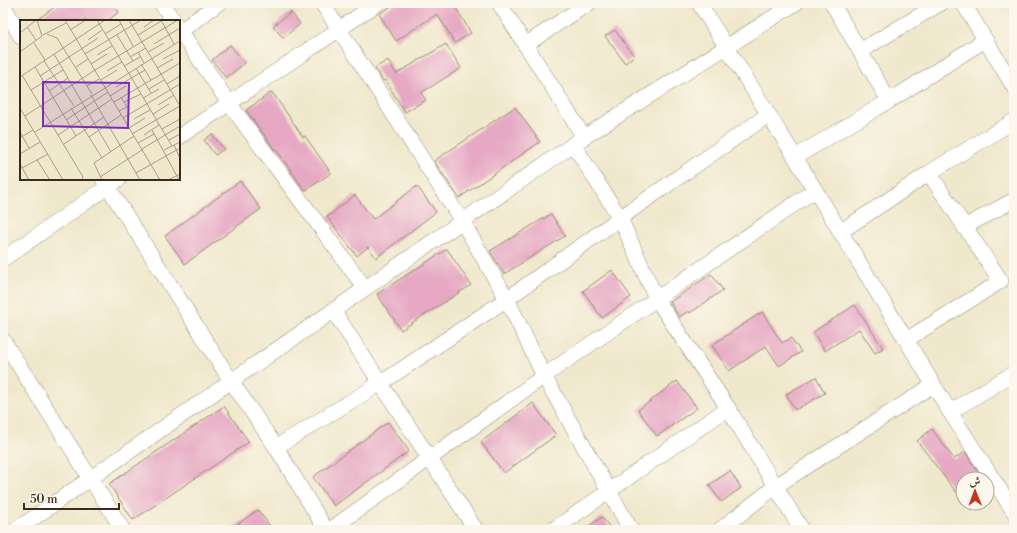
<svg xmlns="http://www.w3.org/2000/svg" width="1017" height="533" font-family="'Libre Bodoni',Amiri,serif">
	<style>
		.building { fill: #e6a8c3 }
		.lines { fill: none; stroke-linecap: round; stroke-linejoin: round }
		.minor-casing { stroke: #968975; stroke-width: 16 }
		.minor { stroke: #fff; stroke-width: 15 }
		.inset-road { fill: none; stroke: #a89c86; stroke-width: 1 }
		.view { fill: #7b2cbf; fill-opacity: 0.15; stroke: #7b2cbf; stroke-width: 2 }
		.inset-edge { fill: none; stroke: #3b2a1e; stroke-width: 2 }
	</style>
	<rect width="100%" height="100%" fill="#fbf7ec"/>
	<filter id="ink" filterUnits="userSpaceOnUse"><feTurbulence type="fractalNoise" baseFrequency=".025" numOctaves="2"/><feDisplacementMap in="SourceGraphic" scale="8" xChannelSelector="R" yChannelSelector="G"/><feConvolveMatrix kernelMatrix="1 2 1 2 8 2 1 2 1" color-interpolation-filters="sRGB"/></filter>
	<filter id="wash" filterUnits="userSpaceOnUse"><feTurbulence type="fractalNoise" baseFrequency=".012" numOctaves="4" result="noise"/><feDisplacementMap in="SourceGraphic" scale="16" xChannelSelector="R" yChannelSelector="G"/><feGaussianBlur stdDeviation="0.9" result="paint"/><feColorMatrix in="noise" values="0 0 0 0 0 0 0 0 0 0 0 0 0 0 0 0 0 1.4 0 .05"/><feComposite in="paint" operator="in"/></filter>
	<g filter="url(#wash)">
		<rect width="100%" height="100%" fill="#f0e8cc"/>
		<g id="blocks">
			<g class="building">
				<polygon points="60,3 112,3 119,12 107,21 35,21"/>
				<polygon points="396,3 453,3 471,33 455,43 437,14 396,41 379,14"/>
				<polygon points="291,12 300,24 283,38 273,26"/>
				<polygon points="615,30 634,56 625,63 605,36"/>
				<polygon points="446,44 461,68 421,93 426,100 405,112 385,80 383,81 375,68 388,60 396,74"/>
				<polygon points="230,45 245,63 226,78 212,60"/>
				<polygon points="272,92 303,137 305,136 331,173 305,191 276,149 275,150 246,110"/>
				<polygon points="515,107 540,142 459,198 434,161"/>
				<polygon points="212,134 224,149 215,155 204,140"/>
				<polygon points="240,181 261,209 185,264 165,236"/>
				<polygon points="417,186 436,212 376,258 368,247 357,256 327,217 355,195 373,219"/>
				<polygon points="551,214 565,236 504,274 490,251"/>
				<polygon points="447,249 471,285 401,330 377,294"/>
				<polygon points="612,270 631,297 602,318 583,291"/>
				<polygon points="711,274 723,290 690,313 689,311 679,317 670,302"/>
				<polygon points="855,305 883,348 875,353 859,329 825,351 813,332"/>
				<polygon points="762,312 782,343 791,338 801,352 779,366 766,346 729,371 712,345"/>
				<polygon points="816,377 825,393 795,410 786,394"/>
				<polygon points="677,381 697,408 657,436 638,410"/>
				<polygon points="533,403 556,435 504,473 481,442"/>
				<polygon points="224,406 249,442 133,520 109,484"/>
				<polygon points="388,422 409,451 334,506 313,477"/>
				<polygon points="932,429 954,459 965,452 981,477 977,479 963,479 963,487 956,492 917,441"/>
				<polygon points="730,471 741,488 721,502 709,485"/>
				<polygon points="258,510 273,530 229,530"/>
				<polygon points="602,517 612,530 583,530"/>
			</g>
		</g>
	</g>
	<g filter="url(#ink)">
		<use href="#blocks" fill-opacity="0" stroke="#968975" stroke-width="1"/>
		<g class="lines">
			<defs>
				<g id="minor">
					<polyline points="161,3 174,21"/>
					<polyline points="322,3 462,221 507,299 544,376 631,530"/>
					<polyline points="499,3 584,137"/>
					<polyline points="699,3 795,157 950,412 1014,512"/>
					<polyline points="832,3 889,101"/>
					<polyline points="963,3 1014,87"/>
					<polyline points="3,5 21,37"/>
					<polyline points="179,29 229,103 365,288"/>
					<polyline points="179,32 219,3"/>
					<polyline points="525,45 589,3"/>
					<polyline points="860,51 941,3"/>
					<polyline points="179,137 378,3"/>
					<polyline points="573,144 620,218 656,298 728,408 802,530"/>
					<polyline points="795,157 889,101 985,40"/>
					<polyline points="103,179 231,381 276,447 326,530"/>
					<polyline points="964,227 1014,200"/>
					<polyline points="840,232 929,173 1014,121"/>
					<polyline points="3,259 119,179"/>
					<polyline points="333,310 476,530"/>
					<polyline points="3,340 123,530"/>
					<polyline points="906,340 1001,281 929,173"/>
					<polyline points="950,412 1014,373"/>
					<polyline points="276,447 381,383 507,299 620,218 768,115"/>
					<polyline points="16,530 584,137 796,3"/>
					<polyline points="330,530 544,376 815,190"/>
					<polyline points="553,530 728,408"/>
					<polyline points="720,530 776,486 933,385"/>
				</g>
			</defs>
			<use href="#minor" class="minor-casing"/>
			<use href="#minor" class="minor"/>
		</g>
	</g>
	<g transform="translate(20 20)">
		<rect width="160" height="160" fill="#f0e8cc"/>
		<path class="inset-road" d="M45,0l95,160M77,0l75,126M99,0l14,26M109,0l51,86M141,0l13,24M7,7l9,13M124,7l10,-7M50,10l16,-10M0,13l15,-12M27,14l10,4 35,56M85,14l16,-10M23,15l23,-12M97,15l16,26M118,15l25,-15M68,20l14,-10M14,23l11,17M134,24l26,-16M0,32l22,-16 -5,-16M118,32l6,11M128,32l16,-9M34,34l57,98M65,34l56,-34M77,35l15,-9M110,37l16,-9M143,39l17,-9M24,41l30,45M71,44l16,-10M121,44l10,16M104,46l16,-9M15,47l41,69M56,47l12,-8M116,48l15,25M137,48l16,-9M87,51l15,-9M2,55l61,102 -1,3M20,56l58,-38M0,57l85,-57M81,60l16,-10M147,64l13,-8M67,66l12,-7M96,67l29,-17M129,69l15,-9M11,70l32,-20M29,71l19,-13M71,75l49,85M90,76l16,-10M123,78l16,-9M94,82l66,-39M104,82l17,-8M138,85l16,-10M0,88l43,72M51,88l31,50M99,91l8,-4 -6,-10M133,94l16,-10M5,96l70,-46 83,-50M103,98l57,-34M114,99l16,-9M46,100l42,-28M109,108l16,-10M142,109l18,-10M132,110l27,50M0,112l9,16M15,112l145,-91M112,114l48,-28M38,115l54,-36M124,115l15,-10M69,117l32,-22M0,118l13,-8M149,120l11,-6M118,123l16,-9M44,124l40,-27M154,125l6,13M122,129l38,-23M144,130l16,-8M0,134l20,-12M17,140l13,20M0,144l9,16M2,148l26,-14M116,153l44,-25M80,157l42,-27M82,160l-8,-17 40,-27M148,160l12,-6"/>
		<path class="view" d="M23,62l86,1 -1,45 -85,-2z"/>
		<rect width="160" height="160" class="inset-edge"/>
	</g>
	<rect width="1017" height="533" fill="none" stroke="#fbf7ec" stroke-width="16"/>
	<g transform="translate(975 491) rotate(359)"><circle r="19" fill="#fbf7ec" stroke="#aea59a"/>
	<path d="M0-3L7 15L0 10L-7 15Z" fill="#c8321e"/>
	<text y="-6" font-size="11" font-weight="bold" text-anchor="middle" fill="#3b2a1e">ش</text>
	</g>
	<path d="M24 503v6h95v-6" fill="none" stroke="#3b2a1e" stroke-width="2"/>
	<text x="30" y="503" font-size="12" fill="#3b2a1e" stroke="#fbf7ec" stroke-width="3" paint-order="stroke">50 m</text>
</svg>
